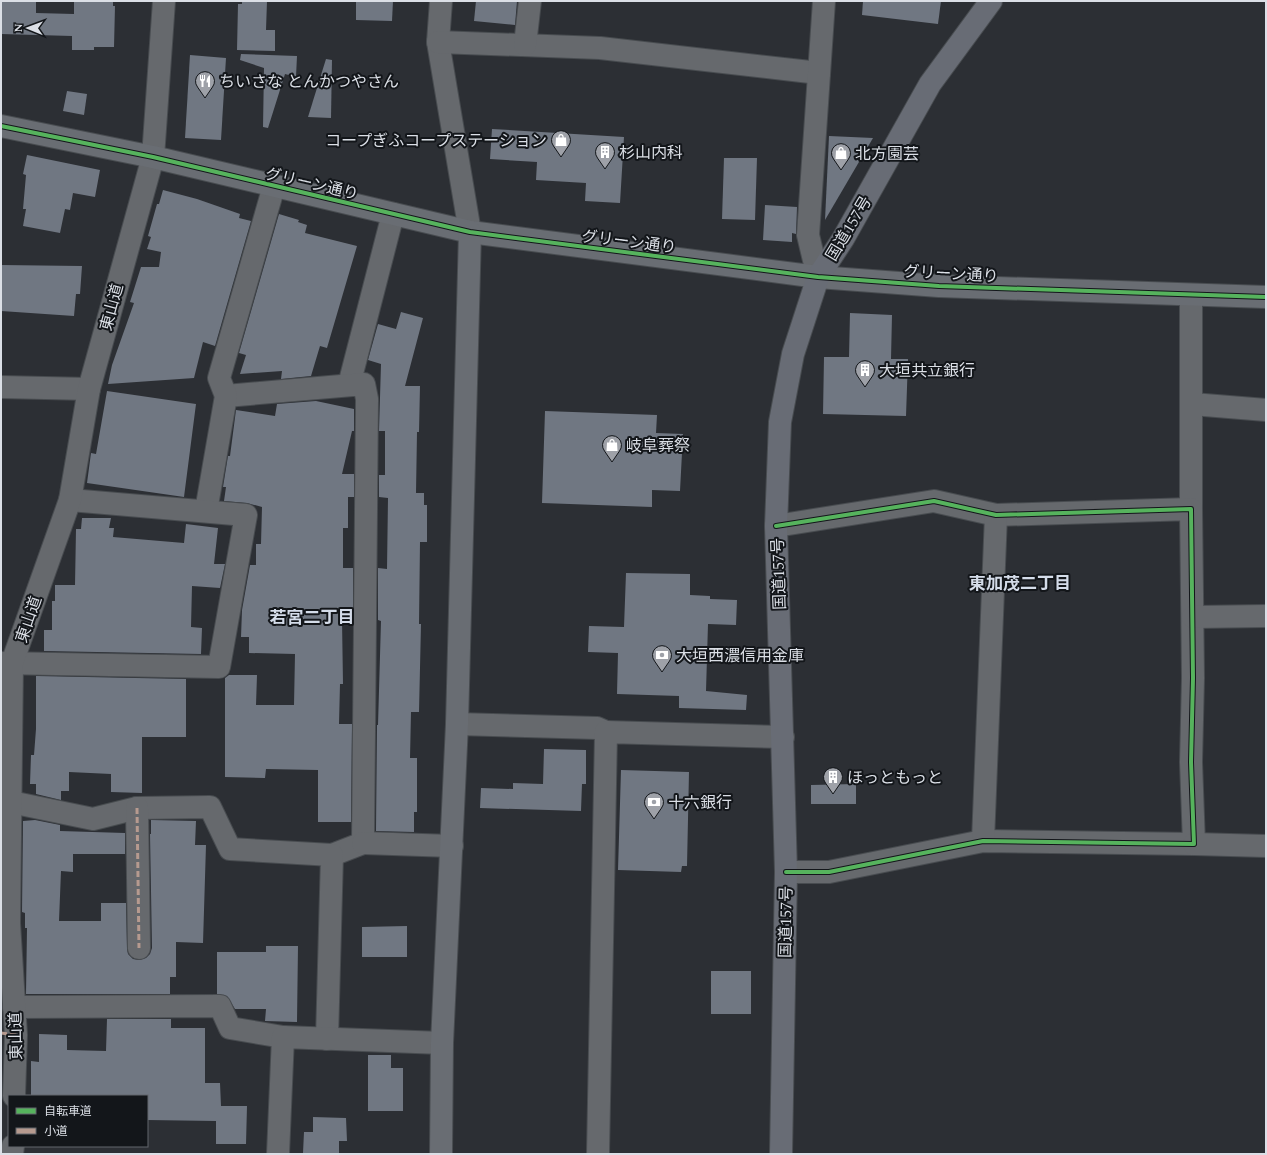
<svg xmlns="http://www.w3.org/2000/svg" width="1267" height="1155" font-family="Spectral,'Noto Sans JP',serif">
	<style>
		.building { fill: #707782 }
		.lines { fill: none; stroke-linecap: round; stroke-linejoin: round }
		.street-casing { stroke: #484c50; stroke-width: 24 }
		.secondary-casing { stroke: #484c50; stroke-width: 24 }
		.highway-casing { stroke: #484c50; stroke-width: 24 }
		.street { stroke: #66696d; stroke-width: 22 }
		.secondary { stroke: #696d73; stroke-width: 22 }
		.highway { stroke: #686c75; stroke-width: 22 }
		.quiet { stroke: #b69a8f; stroke-width: 3; stroke-dasharray: 6 3; stroke-linecap: butt }
		.cycleway-casing { stroke: #13161a; stroke-width: 6 }
		.cycleway { stroke: #56b35d; stroke-width: 4 }
		.labels { text-anchor: middle; stroke-width: 4; stroke-linejoin: round; paint-order: stroke }
		.poi-label { font-size: 16px; fill: #dbdfe6; stroke: #13161a; text-anchor: start }
		.street-label { font-size: 16px; fill: #dbdfe6; stroke: #13161a }
		.neighbourhood-label { font-size: 17px; font-weight: bold; fill: #d4dce9; stroke: #13161a }
	</style>
	<rect width="100%" height="100%" fill="#2c2f34"/>
	<g class="building">
		<polygon points="1,1 36,1 36,13 74,14 74,1 113,1 113,6 115,6 114,47 94,47 94,50 72,50 72,36 1,34"/>
		<polygon points="242,1 267,1 266,30 275,30 275,51 237,50 238,4 242,4"/>
		<polygon points="356,1 393,1 392,21 356,20"/>
		<polygon points="476,1 517,1 515,25 474,21"/>
		<polygon points="863,1 941,1 938,24 862,15"/>
		<polygon points="241,54 297,56 296,77 285,74 268,128 263,127 264,68 240,60"/>
		<polygon points="190,55 226,58 221,140 185,138"/>
		<polygon points="326,59 332,60 331,118 308,117"/>
		<polygon points="67,91 87,94 84,115 63,111"/>
		<polygon points="492,129 624,137 620,203 585,201 586,183 536,180 537,162 490,159"/>
		<polygon points="829,136 873,138 825,220"/>
		<polygon points="27,155 100,170 95,197 73,193 70,210 65,209 60,233 23,226 26,209 23,209 26,175 23,174"/>
		<polygon points="724,158 757,158 755,220 722,219"/>
		<polygon points="163,190 197,199 240,214 239,218 251,221 215,346 203,342 194,378 108,384 112,365 134,303 130,302 141,267 159,267 161,252 147,249 151,237 148,236 157,204 159,204"/>
		<polygon points="765,205 797,207 796,234 792,233 792,242 763,240"/>
		<polygon points="279,214 299,220 298,222 307,225 305,233 357,246 327,348 320,346 311,376 281,379 282,371 240,374 246,355 239,353"/>
		<polygon points="1,265 82,266 80,294 76,294 74,316 1,311"/>
		<polygon points="401,312 423,318 405,386 420,386 419,432 417,432 416,493 424,493 424,505 427,505 427,542 420,542 419,624 421,624 419,712 411,712 410,758 417,758 417,812 414,812 414,832 376,831 377,725 378,725 381,621 378,620 378,568 387,569 388,498 379,497 379,475 385,475 385,431 379,431 381,364 368,360 378,324 396,329"/>
		<polygon points="850,313 892,315 891,359 908,359 906,416 823,414 824,357 849,357"/>
		<polygon points="107,391 196,404 184,497 87,483 91,453 96,454"/>
		<polygon points="316,401 354,409 354,431 352,431 342,474 354,474 354,497 348,497 348,528 343,528 343,568 353,568 353,620 342,620 343,684 340,684 339,724 352,724 351,822 318,822 318,770 266,769 265,778 225,777 225,678 229,675 257,675 256,705 294,705 295,654 249,653 249,637 241,637 242,610 250,565 256,565 256,544 261,544 262,507 247,503 224,501 226,487 223,487 228,456 230,456 236,410 275,416 277,404"/>
		<polygon points="545,411 657,415 656,433 683,434 680,491 652,490 652,507 542,503"/>
		<polygon points="82,518 111,518 109,528 114,528 113,537 184,543 186,524 218,528 214,564 225,564 220,588 192,586 191,627 202,628 201,654 44,651 44,630 52,630 52,601 55,601 55,585 75,585 76,529 81,529"/>
		<polygon points="626,573 690,574 690,595 710,596 710,599 737,600 736,625 708,624 706,691 747,695 746,710 679,708 679,696 617,694 618,653 588,652 589,626 624,627"/>
		<polygon points="36,676 186,679 186,737 142,737 142,793 111,792 111,774 69,772 69,791 61,791 61,800 36,794 36,784 30,784 31,755 34,755 36,729"/>
		<polygon points="544,749 586,750 586,784 582,784 581,811 480,808 481,788 513,789 513,783 543,784"/>
		<polygon points="621,770 689,772 687,866 682,866 681,872 618,870"/>
		<polygon points="856,784 856,804 811,804 811,785"/>
		<polygon points="35,820 60,825 60,831 125,833 125,854 73,854 73,872 61,871 59,921 101,921 101,903 126,903 127,949 128,954 133,959 139,960 146,958 150,954 152,948 150,834 151,834 151,820 196,821 195,845 206,845 203,943 176,942 176,977 170,977 170,994 26,994 27,928 25,928 25,913 22,912 23,821"/>
		<polygon points="407,926 407,957 362,957 362,927"/>
		<polygon points="266,946 298,946 297,1022 265,1021 266,1009 235,1009 227,996 217,994 217,952 266,952"/>
		<rect x="711" y="971" width="40" height="43"/>
		<polygon points="107,1019 171,1019 171,1028 205,1028 205,1083 220,1083 221,1106 247,1106 246,1144 216,1144 216,1121 147,1120 147,1096 31,1096 31,1061 39,1062 39,1034 67,1035 67,1050 106,1051"/>
		<polygon points="368,1055 391,1055 391,1068 403,1068 403,1111 368,1111"/>
		<polygon points="313,1117 346,1118 347,1141 339,1141 339,1153 303,1153 304,1132 313,1132"/>
	</g>
	<g class="lines">
		<defs>
			<g id="street">
				<polyline points="441,1 438,42 470,232"/>
				<polyline points="438,42 600,48 819,73"/>
				<polyline points="525,45 530,1"/>
				<polyline points="818,277 808,235 824,1"/>
				<polyline points="349,385 393,214"/>
				<polyline points="1,387 89,389"/>
				<polyline points="226,396 364,384 367,399 363,843 332,855"/>
				<polyline points="1192,404 1266,410"/>
				<polyline points="1191,509 1191,295"/>
				<polyline points="206,511 226,396 219,378 274,186"/>
				<polyline points="776,526 934,501 996,515 1191,509 1193,678 1191,762 1194,844 983,841 829,872 786,872"/>
				<polyline points="1193,617 1266,616"/>
				<polyline points="1,663 219,667 246,515 70,500"/>
				<polyline points="457,724 597,728 606,732"/>
				<polyline points="1,800 93,819 137,808 210,807 230,849 332,855 327,1039"/>
				<polyline points="137,808 139,948"/>
				<polyline points="983,841 996,515"/>
				<polyline points="363,843 452,846"/>
				<polyline points="1194,844 1266,846"/>
				<polyline points="14,1007 220,1006 230,1028 283,1037"/>
				<polyline points="14,1096 16,1035 9,923 12,663 70,500 89,389 153,157 164,1"/>
				<polyline points="12,1154 13,1146"/>
				<polyline points="278,1154 283,1037 442,1043"/>
				<polyline points="598,1154 606,732 783,737"/>
			</g>
			<g id="secondary">
				<polyline points="1,126 153,157 470,232 818,277 939,286 1266,297"/>
				<polyline points="441,1154 442,1043 457,724 470,232"/>
			</g>
			<polyline id="highway" points="781,1154 786,872 776,526 780,422 793,354 818,277 843,239 930,84 991,1"/>
		</defs>
		<use href="#street" class="street-casing"/>
		<use href="#secondary" class="secondary-casing"/>
		<use href="#highway" class="highway-casing"/>
		<use href="#street" class="street"/>
		<use href="#secondary" class="secondary"/>
		<use href="#highway" class="highway"/>
		<g class="quiet">
			<polyline points="137,808 139,948"/>
			<polyline points="1,1033 16,1035"/>
		</g>
		<defs>
			<g id="cycleway">
				<polyline points="1,126 153,157 470,232 818,277 939,286 1266,297"/>
				<polyline points="776,526 934,501 996,515 1191,509 1193,678 1191,762 1194,844 983,841 829,872 786,872"/>
			</g>
		</defs>
		<use href="#cycleway" class="cycleway-casing"/>
		<use href="#cycleway" class="cycleway"/>
	</g>
	<defs>
		<symbol id="restaurant-pin" viewBox="-11 -11 22 30"><path d="M0 17L-7.5 6A9.5 9.5 0 1 1 7.5 6Z" fill="#9ea1a8" stroke="#13161a"/><path d="M-5-6h1v4h1v-4h1v4h1v-4h1v5L-1.5 .5V6h-2V.5L-5-1ZM5-6V6H3V1.5H1.5Q1.5-4 5-6Z" fill="#fff"/></symbol>
		<symbol id="shop-pin" viewBox="-11 -11 22 30"><path d="M0 17L-7.5 6A9.5 9.5 0 1 1 7.5 6Z" fill="#9ea1a8" stroke="#13161a"/><path d="M-5-2.5h2.3a2.7 3.5 0 0 1 5.4 0H5L5.5 6h-11ZM-1.5-2.5h3a1.5 2.3 0 0 0-3 0Z" fill="#fff"/></symbol>
		<symbol id="building-pin" viewBox="-11 -11 22 30"><path d="M0 17L-7.5 6A9.5 9.5 0 1 1 7.5 6Z" fill="#9ea1a8" stroke="#13161a"/><path d="M-4-6H4V6H1V3H-1V6H-4ZM-2.5-4.3h1.7v1.8h-1.7ZM.8-4.3h1.7v1.8H.8ZM-2.5-1h1.7V.8h-1.7ZM.8-1h1.7V.8H.8Z" fill="#fff"/></symbol>
		<symbol id="bank-pin" viewBox="-11 -11 22 30"><path d="M0 17L-7.5 6A9.5 9.5 0 1 1 7.5 6Z" fill="#9ea1a8" stroke="#13161a"/><path d="M-6-4H6V4H-6ZM0-2.3a2.3 2.3 0 1 0 0 4.6a2.3 2.3 0 1 0 0-4.6Z" fill="#fff"/></symbol>
	</defs>
	<g fill-rule="evenodd">
		<use href="#restaurant-pin" x="194" y="70" width="22" height="30"/>
		<use href="#shop-pin" x="550" y="129" width="22" height="30"/>
		<use href="#building-pin" x="594" y="141" width="22" height="30"/>
		<use href="#shop-pin" x="830" y="142" width="22" height="30"/>
		<use href="#building-pin" x="854" y="359" width="22" height="30"/>
		<use href="#shop-pin" x="601" y="434" width="22" height="30"/>
		<use href="#bank-pin" x="651" y="644" width="22" height="30"/>
		<use href="#building-pin" x="822" y="766" width="22" height="30"/>
		<use href="#bank-pin" x="643" y="791" width="22" height="30"/>
	</g>
	<g class="labels">
		<g class="poi-label">
			<text x="219" y="87">ちいさな とんかつやさん</text>
			<text x="547" y="146" text-anchor="end">コープぎふコープステーション</text>
			<text x="619" y="158">杉山内科</text>
			<text x="855" y="159">北方園芸</text>
			<text x="879" y="376">大垣共立銀行</text>
			<text x="626" y="451">岐阜葬祭</text>
			<text x="676" y="661">大垣西濃信用金庫</text>
			<text x="847" y="783">ほっともっと</text>
			<text x="668" y="808">十六銀行</text>
		</g>
		<g class="street-label">
			<text transform="translate(312 183) rotate(13)" y="6">グリーン通り</text>
			<text transform="translate(848 228) rotate(-59)" y="6">国道157号</text>
			<text transform="translate(629 241) rotate(7)" y="6">グリーン通り</text>
			<text transform="translate(951 273) rotate(3)" y="6">グリーン通り</text>
			<text transform="translate(111 307) rotate(-75)" y="6">東山道</text>
			<text transform="translate(778 574) rotate(-92)" y="6">国道157号</text>
			<text transform="translate(28 619) rotate(-71)" y="6">東山道</text>
			<text transform="translate(785 922) rotate(-89)" y="6">国道157号</text>
			<text transform="translate(15 1036) rotate(-91)" y="6">東山道</text>
		</g>
		<g class="neighbourhood-label">
			<text x="1020" y="589">東加茂二丁目</text>
			<text x="312" y="623">若宮二丁目</text>
		</g>
	</g>
	<rect width="1267" height="1155" fill="none" stroke="#dbdfe6" stroke-width="4"/>
	<rect x="8" y="1095" width="140" height="52" fill="#13161a" stroke="#63666c"/>
	<rect x="16" y="1108" width="20" height="6" fill="#56b35d" stroke="#63666c"/>
	<text x="44" y="1115" font-size="12" fill="#dbdfe6">自転車道</text>
	<rect x="16" y="1128" width="20" height="6" fill="#b69a8f" stroke="#63666c"/>
	<text x="44" y="1135" font-size="12" fill="#dbdfe6">小道</text>
	<g transform="translate(28 28) rotate(271)" stroke="#13161a" stroke-width="3" paint-order="stroke">
	<path d="M0-3L7 15L0 10L-7 15Z" fill="#dbdfe6"/>
	<text y="-6" font-size="11" font-weight="bold" text-anchor="middle" fill="#dbdfe6">N</text>
	</g>
</svg>
